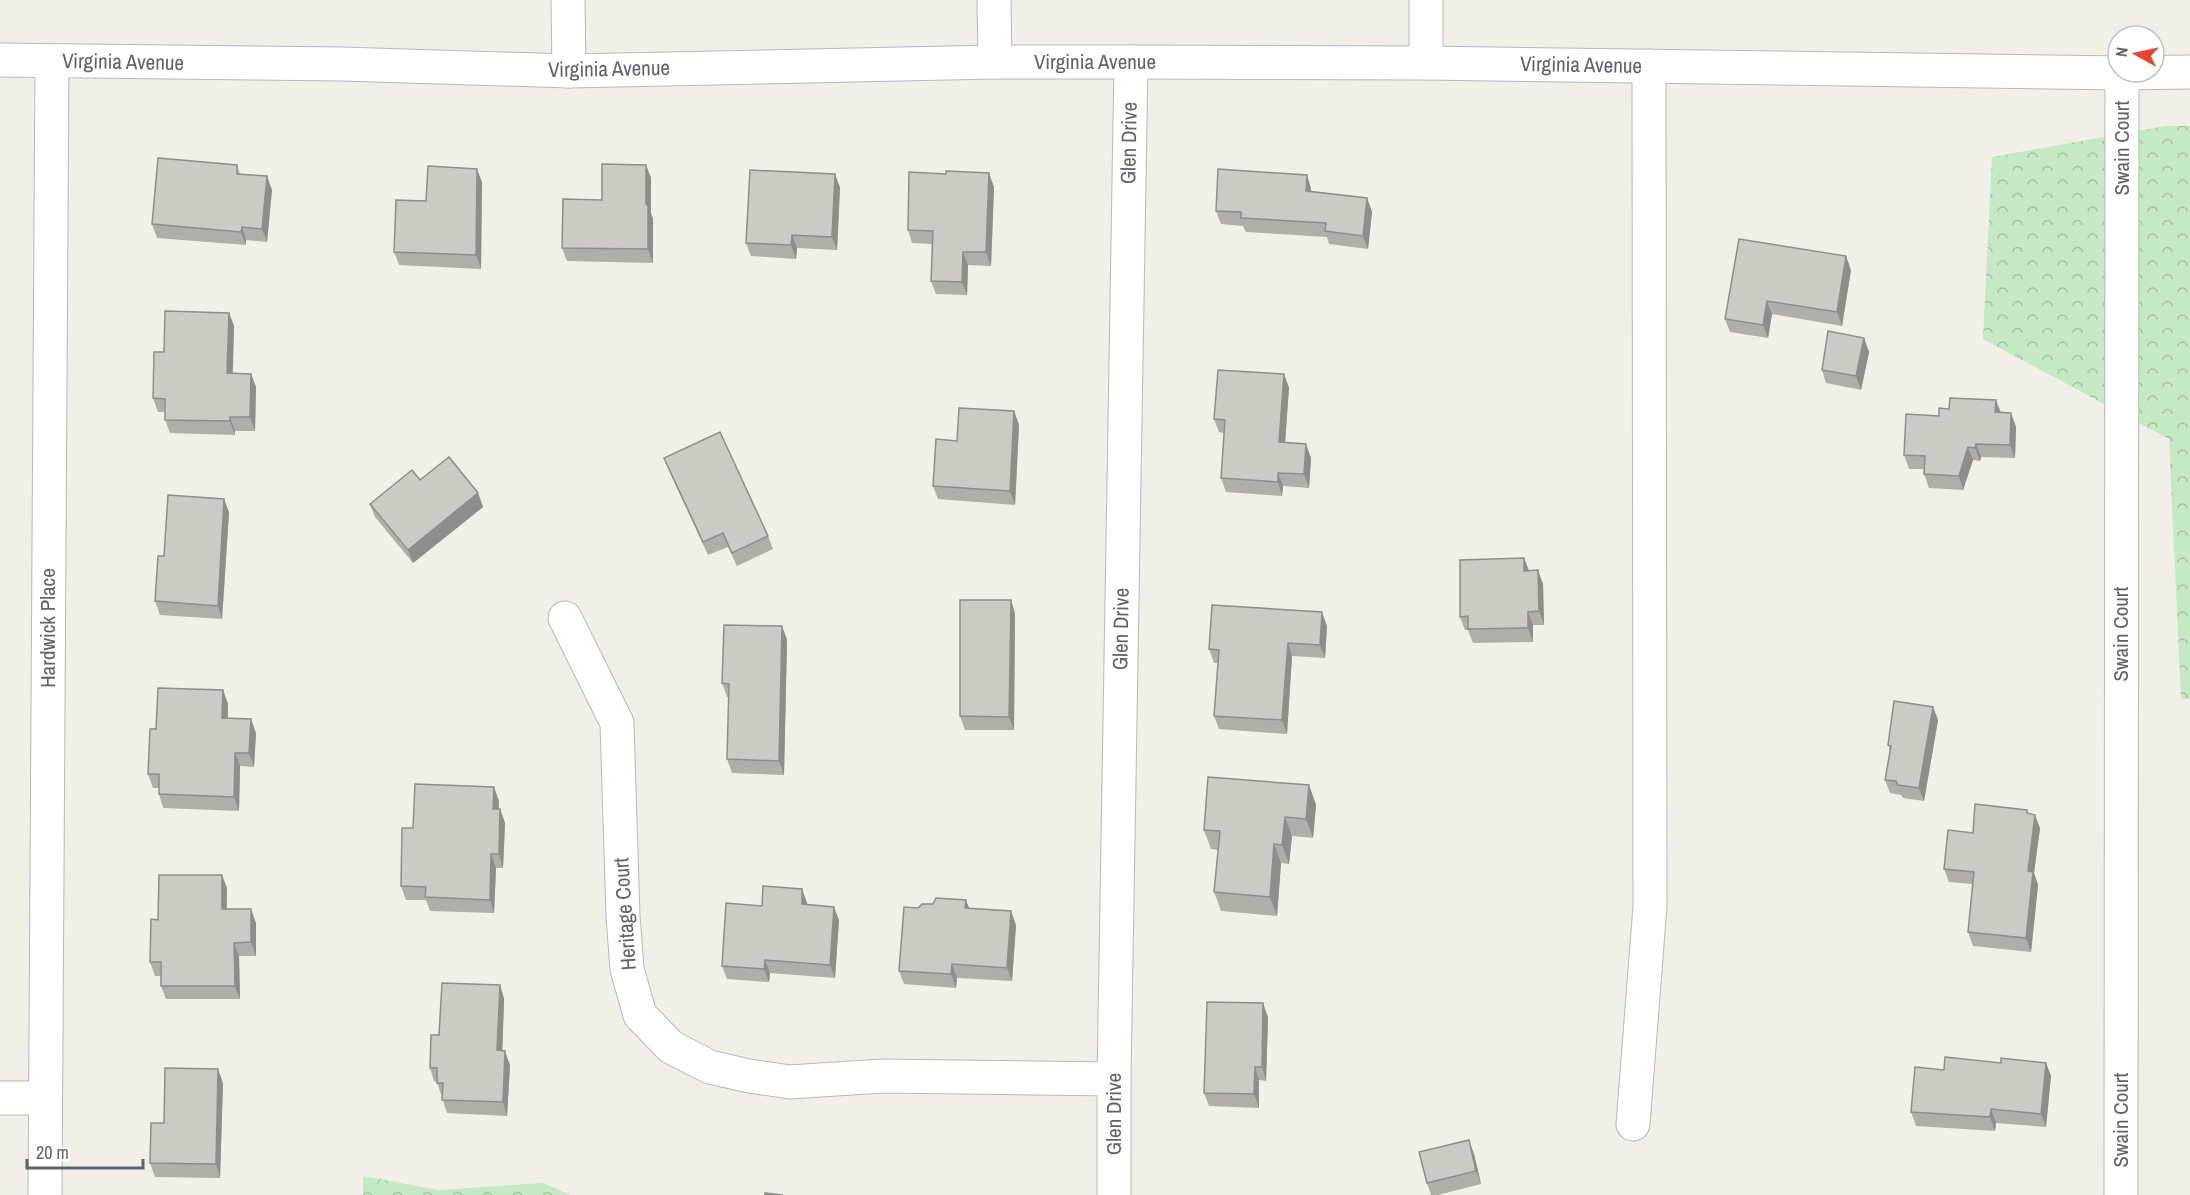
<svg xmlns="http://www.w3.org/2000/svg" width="2190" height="1195" font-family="'Archivo Narrow',sans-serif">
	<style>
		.forest { fill: url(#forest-crowns) }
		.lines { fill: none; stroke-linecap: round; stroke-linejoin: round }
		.street-casing { stroke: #b5b8bc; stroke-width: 35 }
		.street { stroke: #fff; stroke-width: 33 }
		.wall { fill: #afaea9 }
		.shaded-wall { fill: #8f8d8a }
		.building { fill: #cccac5; stroke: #8f8d8a; stroke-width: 1.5 }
		.labels { text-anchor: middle; stroke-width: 4.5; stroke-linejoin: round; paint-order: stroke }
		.street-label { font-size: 21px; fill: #5f6368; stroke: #fff }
	</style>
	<defs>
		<pattern id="forest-crowns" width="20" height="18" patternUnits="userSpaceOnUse" patternTransform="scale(1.5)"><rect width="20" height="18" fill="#c5e8c5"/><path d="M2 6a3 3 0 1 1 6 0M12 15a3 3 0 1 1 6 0" fill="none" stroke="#a3c0a4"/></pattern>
	</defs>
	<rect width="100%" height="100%" fill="#f1efe8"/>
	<g class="forest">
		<polygon points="2165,126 2190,126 2190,699 2181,699 2169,439 1983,339 1992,157"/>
		<polygon points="363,1176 439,1190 543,1183 571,1195 363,1195"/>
	</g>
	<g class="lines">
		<defs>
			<g id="street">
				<polyline points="568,0 569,71"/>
				<polyline points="994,0 995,62"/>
				<polyline points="0,60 343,64 569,71 995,62 1131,62 1426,63 2122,73 2190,72"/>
				<polyline points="1426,63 1426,0"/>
				<polyline points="565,618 617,723 623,916 627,969 640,1015 671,1047 710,1067 749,1076 790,1082 882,1076 1114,1079"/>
				<polyline points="0,1098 45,1098"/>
				<polyline points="1633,1124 1650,906 1649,66"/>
				<polyline points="45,1195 52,61"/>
				<polyline points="1114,1195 1114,1079 1131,62"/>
				<polyline points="2121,1195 2122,73"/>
			</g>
		</defs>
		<use href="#street" class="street-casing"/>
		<use href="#street" class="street"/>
	</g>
	<g class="wall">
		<polygon points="237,165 240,174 272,190 267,242 246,240 246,245 157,238 152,224"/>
		<polygon points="646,165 651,178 651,213 653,219 653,263 567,261 562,248 602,200"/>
		<polygon points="835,174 840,188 837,250 797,248 796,259 751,256 746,243"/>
		<polygon points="482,182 481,269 399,265 394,252"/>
		<polygon points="994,187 991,266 968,265 967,295 936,294 931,281 932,244 912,243 908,230"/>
		<polygon points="1311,188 1311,191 1367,198 1372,212 1368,249 1329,244 1327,237 1246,232 1243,226 1221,224 1216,211"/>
		<polygon points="1739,239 1851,270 1842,326 1772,314 1768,338 1730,332 1725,319"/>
		<polygon points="229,313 234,326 233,373 251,374 256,387 255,431 235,431 235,435 170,433 165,420 165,412 158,412 153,398 164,352"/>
		<polygon points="1864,338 1869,352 1861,390 1826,383 1822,370"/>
		<polygon points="1284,374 1289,388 1285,443 1311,458 1309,488 1283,486 1282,496 1226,492 1221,478 1224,433 1219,432 1214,419"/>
		<polygon points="1014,411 1019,425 1015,505 938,499 933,486 957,441"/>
		<polygon points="2001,413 2011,413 2016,427 2015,458 1981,457 1980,461 1973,460 1963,490 1929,488 1924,474 1925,469 1909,469 1904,455 1939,416"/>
		<polygon points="664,458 768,536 773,549 737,566 728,547 708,555 669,471"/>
		<polygon points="478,493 483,507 413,563 375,517 370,504"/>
		<polygon points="229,512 222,619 160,615 155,601"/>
		<polygon points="1524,558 1529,571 1543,584 1544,625 1533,625 1533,642 1473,643 1468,630 1465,630 1460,617"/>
		<polygon points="1011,600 1015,614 1014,730 965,730 960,716"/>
		<polygon points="782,626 787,640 784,775 732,773 727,759 729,697 727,697 722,683"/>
		<polygon points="1327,626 1325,658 1292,656 1287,734 1219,729 1214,716 1218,663 1214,663 1209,649"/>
		<polygon points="223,690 228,704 228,718 256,733 254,767 240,766 239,811 163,808 159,794 159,788 153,788 148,774 156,729"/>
		<polygon points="1933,707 1938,720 1924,801 1903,798 1901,795 1890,793 1885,780 1890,751 1888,745"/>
		<polygon points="1309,785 1316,805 1313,838 1292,836 1289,864 1281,863 1277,916 1221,911 1214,892 1218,850 1211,849 1204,830"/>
		<polygon points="499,801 498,809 500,809 505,823 503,868 496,868 494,913 430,911 426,900 406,900 401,886 413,828"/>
		<polygon points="2027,810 2029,814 2040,828 2034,873 2038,885 2031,952 1973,946 1968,932 1972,884 1949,882 1944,869 1973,833"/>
		<polygon points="227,888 227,909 256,923 256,956 239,956 240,999 166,999 161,986 161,976 155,976 150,962 158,920"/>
		<polygon points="802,889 807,904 839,920 835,978 770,973 769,982 727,979 722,966 762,906"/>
		<polygon points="918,908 969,908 1016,925 1012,981 957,978 956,988 904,984 899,971"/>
		<polygon points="500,985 504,999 502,1051 510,1065 507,1116 447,1113 437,1082 434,1081 430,1068 439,1035"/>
		<polygon points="1268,1017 1266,1081 1259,1080 1259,1108 1209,1106 1204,1093"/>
		<polygon points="2001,1063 2046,1063 2051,1076 2046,1127 1996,1123 1995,1131 1916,1126 1911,1112 1944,1070"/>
		<polygon points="223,1083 220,1178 155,1177 150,1163"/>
		<polygon points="1474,1154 1481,1184 1438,1195 1431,1195 1427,1183"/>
	</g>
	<g class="shaded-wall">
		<polygon points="646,165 651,178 651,213 653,219 653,263 648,249 646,204"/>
		<polygon points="477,169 482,182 481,269 476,255"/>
		<polygon points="989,173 994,187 991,266 986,252"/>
		<polygon points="835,174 840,188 837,250 832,237"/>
		<polygon points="1307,175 1311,188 1311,204 1306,191"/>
		<polygon points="267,176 272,190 267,242 262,229"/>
		<polygon points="1367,198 1372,212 1368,249 1363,236"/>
		<polygon points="242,227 246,240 246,245 241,232"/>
		<polygon points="792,235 797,248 796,259 791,245"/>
		<polygon points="963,252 968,265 967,295 962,282"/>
		<polygon points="1846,256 1851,270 1842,326 1837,312"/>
		<polygon points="1767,301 1772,314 1768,338 1763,325"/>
		<polygon points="229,313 234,326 232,387 227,373"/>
		<polygon points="1864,338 1869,352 1861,390 1856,376"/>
		<polygon points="251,374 256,387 255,431 250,417"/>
		<polygon points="1284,374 1289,388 1284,456 1279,442"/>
		<polygon points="1996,400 2001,413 1995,412"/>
		<polygon points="1014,411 1019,425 1015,505 1010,491"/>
		<polygon points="2011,413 2016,427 2015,458 2010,445"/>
		<polygon points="230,417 235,431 235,435 230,421"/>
		<polygon points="1306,444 1311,458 1309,488 1304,474"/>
		<polygon points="1976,444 1981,457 1980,461 1975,448"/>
		<polygon points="1968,447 1973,460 1963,490 1959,476"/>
		<polygon points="1278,473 1283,486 1282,496 1278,482"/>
		<polygon points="478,493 483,507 413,563 408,550"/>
		<polygon points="224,499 229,512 222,619 218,606"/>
		<polygon points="1524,558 1529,571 1524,571"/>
		<polygon points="1538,570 1543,584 1544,625 1539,611"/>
		<polygon points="1011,600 1015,614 1014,730 1009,717"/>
		<polygon points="1322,612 1327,626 1325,658 1320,645"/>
		<polygon points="1528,612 1533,625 1533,642 1528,628"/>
		<polygon points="782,626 787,640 784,775 779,761"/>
		<polygon points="1288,643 1292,656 1287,734 1282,720"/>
		<polygon points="223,690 228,704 227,732 222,718"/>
		<polygon points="1933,707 1938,720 1924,801 1919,788"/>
		<polygon points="251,719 256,733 254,767 249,753"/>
		<polygon points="235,753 240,766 239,811 234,797"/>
		<polygon points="1309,785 1316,805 1313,838 1306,819"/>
		<polygon points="494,787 499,801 498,823 493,809"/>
		<polygon points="500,809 505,823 503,868 499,854"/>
		<polygon points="2035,815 2040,828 2034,873 2038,885 2031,952 2026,938 2028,871"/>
		<polygon points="1285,817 1292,836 1289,864 1282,845"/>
		<polygon points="1274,844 1281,863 1277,916 1270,897"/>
		<polygon points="491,854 496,868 494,913 490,900"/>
		<polygon points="222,875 227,888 226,923 222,909"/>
		<polygon points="802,889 807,903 807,917 802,904"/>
		<polygon points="966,900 971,913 965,908"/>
		<polygon points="834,907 839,920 835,978 830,965"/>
		<polygon points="251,909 256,923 256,956 251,942"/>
		<polygon points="1011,911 1016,925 1012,981 1007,968"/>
		<polygon points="234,943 239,956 240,999 235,986"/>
		<polygon points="765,960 770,973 769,982 764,969"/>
		<polygon points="952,964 957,978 956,988 951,974"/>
		<polygon points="500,985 504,999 502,1064 497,1050"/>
		<polygon points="1263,1003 1268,1017 1266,1081 1262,1067"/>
		<polygon points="505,1051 510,1065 507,1116 503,1102"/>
		<polygon points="2046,1063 2051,1076 2046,1127 2041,1114"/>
		<polygon points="1255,1067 1259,1080 1259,1108 1254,1094"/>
		<polygon points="218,1069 223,1083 220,1178 216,1164"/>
		<polygon points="1991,1109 1996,1123 1995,1131 1990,1117"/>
		<polygon points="1469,1140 1474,1154 1481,1184 1476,1171"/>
	</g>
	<g class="building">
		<polygon points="158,158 237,165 237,174 267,176 262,229 242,227 241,232 152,224"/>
		<polygon points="602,164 646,165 646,204 648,206 648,249 562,248 563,199 602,200"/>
		<polygon points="428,166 477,169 476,255 394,252 396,200 426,201"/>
		<polygon points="1218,169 1307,175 1306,191 1367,198 1363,236 1325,231 1326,223 1241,218 1241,212 1216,211"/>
		<polygon points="750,170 835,174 832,237 792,235 791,245 746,243"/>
		<polygon points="946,171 989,173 986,252 963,252 962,282 931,281 933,231 908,230 909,172 946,174"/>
		<polygon points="1739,239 1846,256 1837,312 1767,301 1763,325 1725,319"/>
		<polygon points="165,311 229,313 227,373 251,374 250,417 230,417 230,421 165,420 165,399 153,398 154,352 164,352"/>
		<polygon points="1828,331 1864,338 1856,376 1822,370"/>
		<polygon points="1218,370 1284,374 1279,442 1306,444 1304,474 1278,473 1278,482 1221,478 1225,420 1214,419"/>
		<polygon points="1950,398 1996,400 1995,412 2011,413 2010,445 1976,444 1975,448 1968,447 1959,476 1924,474 1925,456 1904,455 1906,414 1939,416 1939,408 1949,409"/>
		<polygon points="959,408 1014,411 1010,491 933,486 936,439 957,441"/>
		<polygon points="720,432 768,536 732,553 723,533 703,542 664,458"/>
		<polygon points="449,457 478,493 408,550 370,504 412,470 420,480"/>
		<polygon points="168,495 224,499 218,606 155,601 158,556 164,556"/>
		<polygon points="1524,558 1524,571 1538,570 1539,611 1528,612 1528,628 1468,629 1468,616 1460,617 1460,560"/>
		<polygon points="960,600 1011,600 1009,717 960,716"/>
		<polygon points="1212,605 1322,612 1320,645 1288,643 1282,720 1214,716 1219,650 1209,649"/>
		<polygon points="724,625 782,626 779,761 727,759 729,684 722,683"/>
		<polygon points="158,688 223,690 222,718 251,719 249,753 235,753 234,797 159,794 159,774 148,774 150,729 156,729"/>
		<polygon points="1894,701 1933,707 1919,788 1898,785 1896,781 1885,780 1891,746 1888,745"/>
		<polygon points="1208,777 1309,785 1306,819 1285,817 1282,845 1274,844 1270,897 1214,892 1220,831 1204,830"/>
		<polygon points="415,784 494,787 493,809 500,809 499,854 491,854 490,900 425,897 426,887 401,886 402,828 413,828"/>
		<polygon points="1975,804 2027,810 2027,813 2035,815 2028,871 2033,872 2026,938 1968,932 1974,872 1944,869 1948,830 1973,833"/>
		<polygon points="159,875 222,875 222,909 251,909 251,942 234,943 235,986 161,986 161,962 150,962 151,919 158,920"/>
		<polygon points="763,886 802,889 802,904 834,907 830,965 765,960 764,969 722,966 726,903 762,906"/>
		<polygon points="936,898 966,900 965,908 1011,911 1007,968 952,964 951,974 899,971 904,907 918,908 922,904 933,904"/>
		<polygon points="442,983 500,985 497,1050 505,1051 503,1102 442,1100 443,1083 437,1083 437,1068 430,1068 431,1035 439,1035"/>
		<polygon points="1207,1002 1263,1003 1262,1067 1255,1067 1254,1094 1204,1093"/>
		<polygon points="1945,1057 2001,1063 2001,1058 2046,1063 2041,1114 1991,1109 1990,1117 1911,1112 1915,1067 1944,1070"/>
		<polygon points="165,1068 218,1069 216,1164 150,1163 151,1123 164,1123"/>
		<polygon points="1469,1140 1476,1171 1427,1183 1419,1152"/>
		<polygon points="765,1193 783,1195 765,1195"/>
	</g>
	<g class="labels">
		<g class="street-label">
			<text transform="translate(123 62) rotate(1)" y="7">Virginia Avenue</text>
			<text x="1095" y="69">Virginia Avenue</text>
			<text transform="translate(1581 65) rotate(1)" y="7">Virginia Avenue</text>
			<text transform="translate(609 69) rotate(-1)" y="7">Virginia Avenue</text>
			<text transform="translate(1129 143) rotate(-89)" y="7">Glen Drive</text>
			<text transform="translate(2122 148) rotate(-90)" y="7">Swain Court</text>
			<text transform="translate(48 628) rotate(-90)" y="7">Hardwick Place</text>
			<text transform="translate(1121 629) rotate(-89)" y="7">Glen Drive</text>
			<text transform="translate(2121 634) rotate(-90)" y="7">Swain Court</text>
			<text transform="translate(625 914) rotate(-94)" y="7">Heritage Court</text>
			<text transform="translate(1114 1114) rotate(-90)" y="7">Glen Drive</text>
			<text transform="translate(2121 1120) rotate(-90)" y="7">Swain Court</text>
		</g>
	</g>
	<g transform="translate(2136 54) rotate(278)"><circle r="28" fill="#ffffff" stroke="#bfc1c3" stroke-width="1.5"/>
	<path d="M0-4.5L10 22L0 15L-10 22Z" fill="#ea4335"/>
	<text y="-9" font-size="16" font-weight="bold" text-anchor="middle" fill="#5f6368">N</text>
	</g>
	<path d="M27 1159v9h116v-9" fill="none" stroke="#5f6368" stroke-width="3"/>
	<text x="36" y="1159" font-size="18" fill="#5f6368" stroke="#ffffff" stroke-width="4.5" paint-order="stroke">20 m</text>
</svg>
